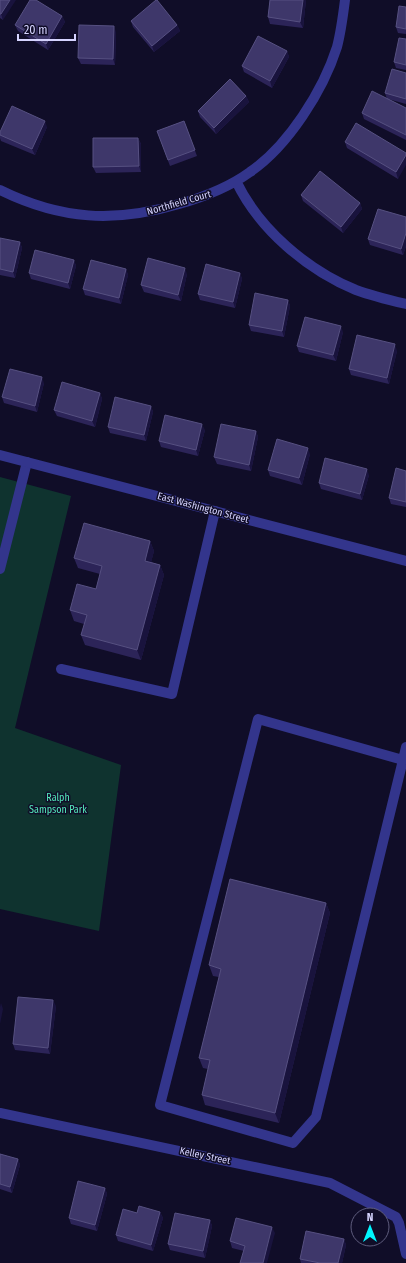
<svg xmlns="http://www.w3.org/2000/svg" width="406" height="1263" font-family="'Fira Sans Condensed',sans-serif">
  <rect width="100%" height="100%" fill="#100d28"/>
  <path fill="#0f332f" d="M0,477L71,496L15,728L121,765L99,931L0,909Z"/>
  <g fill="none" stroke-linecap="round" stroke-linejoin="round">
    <path stroke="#33358c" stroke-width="10" d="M0,569L27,462
      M61,669L172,694L215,511
      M403,760L258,719L160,1105L293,1143L316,1117L403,760L406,747"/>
    <path stroke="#33358c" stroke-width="10" d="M236,181C259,229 307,270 356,290C372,296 389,300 406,304
      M0,190C61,220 115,223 179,204C204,197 228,188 250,172C288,146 323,91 337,47C341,32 343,16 345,0
      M0,1113L330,1183L396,1217L399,1223L406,1254"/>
    <path stroke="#33358c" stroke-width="10" d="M0,455L406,561"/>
  </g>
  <path fill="#2c2458" d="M0,0L3,20L0,18Z
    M270,0H306L303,28L270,24L268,17Z
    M406,7V34L398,33L396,27Z
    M62,16L65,22L48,50L18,31L15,25Z
    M131,21L177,25L180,31L154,52L133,27Z
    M116,32L115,65L81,64L78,58Z
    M406,39V70L396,68L394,62Z
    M287,51L289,57L272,88L244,72L242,66Z
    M406,73V104L388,99L406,108V140L364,119L362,113L387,99L385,93Z
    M246,96L249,102L216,134L200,117L198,111Z
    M184,121L197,156L170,166L157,131Z
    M47,127L35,155L1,141L0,138V132Z
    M138,138L141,144V172L96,173L93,167Z
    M345,142L406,153L398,179L347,148Z
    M301,195L360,203L362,209L343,233L303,201Z
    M406,217V246L403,255L370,245L368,239Z
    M0,238L20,242L22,248L15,278L0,275Z
    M74,260L76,266L70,289L31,279L29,273Z
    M126,269L128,275L121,304L85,295L83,289Z
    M240,273L242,279L235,308L200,300L198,294Z
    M187,274L181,301L144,292L141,285Z
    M288,300L290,306L284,337L251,331L249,325Z
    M343,332L336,361L299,352L297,346Z
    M397,351L389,384L351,375L349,369Z
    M44,383L37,412L4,403L2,397Z
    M100,393L102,399L95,427L57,416L54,410Z
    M151,406L153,412L146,441L110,433L108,427Z
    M205,430L198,456L161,447L159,441Z
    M256,431L258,437L251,471L217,464L214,457Z
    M310,454L302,485L270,476L268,470Z
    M406,471V507L391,504L389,498Z
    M369,475L362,500L321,489L319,483Z
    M150,541L154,551L151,562L160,565L164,575L141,660L85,645L81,635L84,624L74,621L70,610L96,589L100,574L78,568L74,558Z
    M326,903L330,913L279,1123L205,1105L202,1095L208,1069L203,1068L199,1058L219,977L213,976L209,965Z
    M56,1006L50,1054L15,1050L13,1044Z
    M0,1154L18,1159L20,1165L12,1193L0,1189Z
    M105,1188L107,1194L97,1231L71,1224L69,1218Z
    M160,1212L163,1218L153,1251L118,1241L116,1235Z
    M210,1220L212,1226L205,1258L170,1250L168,1244Z
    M275,1233L244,1251L232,1248L230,1241Z
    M344,1239L346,1245L342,1263H301L300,1259Z"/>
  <path fill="#19133d" d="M10,0H16L3,20L1,14Z
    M303,0H306L303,28L300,22Z
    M62,16L65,22L48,50L46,44Z
    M177,25L180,31L154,52L152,46Z
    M114,26L116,32L115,65L113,59Z
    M287,51L289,57L272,88L270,81Z
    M246,96L249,102L216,134L214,128Z
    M45,121L47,127L35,155L32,149Z
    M138,138L141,144V172L139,166Z
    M406,155V165L398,179L396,172Z
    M360,203L362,209L343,233L341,227Z
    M406,233V246L403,255L401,249Z
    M20,242L22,248L15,278L13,272Z
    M74,260L76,266L70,289L68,283Z
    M185,268L187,274L181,301L178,295Z
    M126,269L128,275L121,304L119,298Z
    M240,273L242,279L235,308L233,302Z
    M288,300L290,306L284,337L282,331Z
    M341,326L343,332L336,361L333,355Z
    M395,344L397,351L389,384L387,378Z
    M42,377L44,383L37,412L35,406Z
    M100,393L102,399L95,427L92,421Z
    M151,406L153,412L146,441L144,435Z
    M202,424L205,430L198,456L196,450Z
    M256,431L258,437L251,471L249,465Z
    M308,448L310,454L302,485L299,478Z
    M367,469L369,475L362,500L360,494Z
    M150,541L154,551L149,571L145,561Z
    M160,565L164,575L141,660L137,650Z
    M326,903L330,913L279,1123L275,1113Z
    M53,1000L56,1006L50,1054L48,1048Z
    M1,1003L3,1009L0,1024V1007Z
    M18,1159L20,1165L12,1193L10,1187Z
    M105,1188L107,1194L97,1231L95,1225Z
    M160,1212L163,1218L153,1251L151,1245Z
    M210,1220L212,1226L205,1258L203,1251Z
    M272,1227L275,1233L267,1263H263Z
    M344,1239L346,1245L342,1263H338Z"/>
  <path fill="#3e376a" stroke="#565081" d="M0,0H10L1,14H0Z
    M30,0H36L62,16L46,44L15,25Z
    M156,0H157L177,25L152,46L131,21Z
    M270,0H303L300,22L268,17Z
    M399,6L406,7V29L396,27Z
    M79,25L114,26L113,59L78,58Z
    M258,36L287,51L270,81L242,66Z
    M399,38L406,39V65L394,62Z
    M392,69L406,73V99L385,93Z
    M230,79L246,96L214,128L198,111Z
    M372,91L406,108V135L362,113Z
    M12,106L45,121L32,149L0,135V132Z
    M184,121L195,150L168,160L157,131Z
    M356,123L406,153V155L396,172L345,142Z
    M93,138H138L139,166L93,167Z
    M320,171L360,203L341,227L301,195Z
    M378,209L406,217V233L401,249L368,239Z
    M0,238L20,242L13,272L0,269Z
    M35,250L74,260L68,283L29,273Z
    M148,258L185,268L178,295L141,285Z
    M91,260L126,269L119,298L83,289Z
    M206,264L240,273L233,302L198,294Z
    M255,293L288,300L282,331L249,325Z
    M305,317L341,326L333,355L297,346Z
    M357,335L395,344L387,378L349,369Z
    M10,369L42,377L35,406L2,397Z
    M62,382L100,393L92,421L54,410Z
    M115,397L151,406L144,435L108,427Z
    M165,415L202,424L196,450L159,441Z
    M221,424L256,431L249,465L214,457Z
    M277,439L308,448L299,478L268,470Z
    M325,458L367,469L360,494L319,483Z
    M396,468L406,471V502L389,498Z
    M84,523L150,541L145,561L160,565L137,650L81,635L87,615L70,610L77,584L96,589L102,566L74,558Z
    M230,879L326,903L275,1113L202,1095L210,1060L199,1058L221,969L209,965Z
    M18,997L53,1000L48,1048L13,1044Z
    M0,1154L18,1159L10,1187L0,1184Z
    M78,1181L105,1188L95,1225L69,1218Z
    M139,1206L160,1212L151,1245L116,1235L123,1209L137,1213Z
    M175,1213L210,1220L203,1251L168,1244Z
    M236,1218L272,1227L263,1263H240L245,1246L230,1241Z
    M306,1231L344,1239L338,1263H320L300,1259Z"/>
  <g text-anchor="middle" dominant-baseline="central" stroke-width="3" stroke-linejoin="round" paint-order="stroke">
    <g font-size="10" fill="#d6d4ff" stroke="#100d28">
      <text transform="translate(179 203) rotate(-16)">Northfield Court</text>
      <text transform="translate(203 508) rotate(15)">East Washington Street</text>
      <text transform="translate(205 1156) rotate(12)">Kelley Street</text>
    </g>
    <g font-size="10" fill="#54ebbc" stroke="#100d28">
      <text x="58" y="798">Ralph<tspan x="58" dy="12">Sampson Park</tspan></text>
    </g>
  </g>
  <g transform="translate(370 1227)"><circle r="19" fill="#100d28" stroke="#5f5d7e"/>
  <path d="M0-3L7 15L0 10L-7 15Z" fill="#00f5ff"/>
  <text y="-6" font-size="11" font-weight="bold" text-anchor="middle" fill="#d6d4ff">N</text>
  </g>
  <path d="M18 34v6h57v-6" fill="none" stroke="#d6d4ff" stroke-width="2"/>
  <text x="24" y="34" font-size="12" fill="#d6d4ff" stroke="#100d28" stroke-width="3" paint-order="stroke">20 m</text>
</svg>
